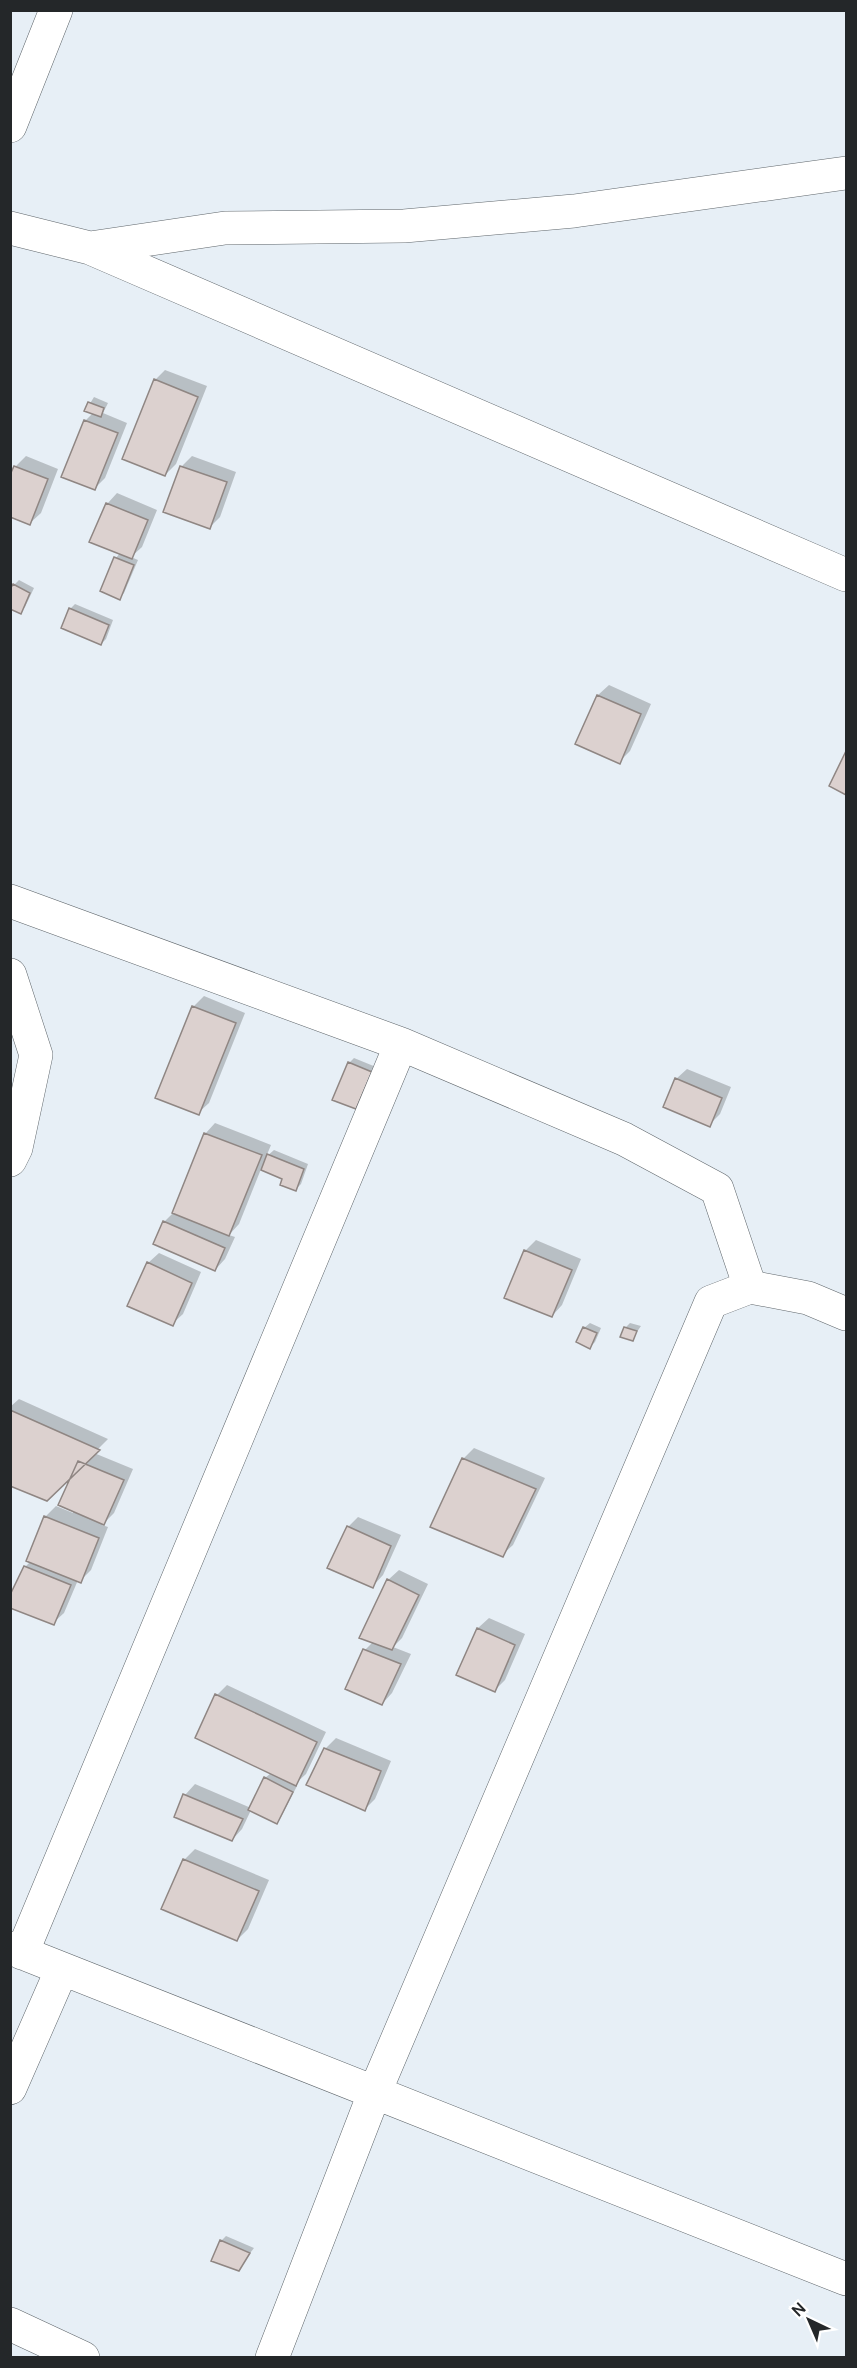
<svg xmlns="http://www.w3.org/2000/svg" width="857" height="2368" font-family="Manrope,sans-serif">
  <rect width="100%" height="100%" fill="#e7eff6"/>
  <path fill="#0003" d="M165,370L207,386L176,464L165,475L155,380Z
    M94,397L108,403L103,413L127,423L105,478L95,488L85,421L93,413L86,410Z
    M26,456L58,469L41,513L30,523L15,467Z
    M192,456L236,472L220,517L210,527L165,511L182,466Z
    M117,493L157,510L142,547L131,557L138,560L124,593L119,598L102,591L116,558L120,553L107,504Z
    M19,580L34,588L25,607L20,612L14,585Z
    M75,604L113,620L106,639L101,644L70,609Z
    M609,685L651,704L630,751L619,762L577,743L598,695Z
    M846,754V793L831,785Z
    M204,996L245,1013L209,1103L198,1113L193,1007Z
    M354,1058L376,1067L361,1103L349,1063Z
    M687,1069L731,1087L720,1114L709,1125L676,1079Z
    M215,1123L271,1145L266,1157L274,1150L308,1164L301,1184L296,1189L284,1178L261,1169L239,1224L229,1235L235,1237L225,1259L215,1270L164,1222L174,1212L205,1134Z
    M536,1240L581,1259L562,1305L552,1316L525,1251Z
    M159,1253L201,1272L183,1314L172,1324L148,1263Z
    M590,1323L601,1328L595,1342L590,1347L584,1328Z
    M630,1323L641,1326L632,1339L625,1328Z
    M19,1399L108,1439L94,1453L133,1469L114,1513L102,1525L108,1527L91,1570L80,1581L78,1580L64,1613L53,1623L25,1567L31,1561L45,1517L56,1506L73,1513L74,1472L10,1484V1407Z
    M474,1448L545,1478L513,1545L502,1555L432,1526L464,1458Z
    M358,1517L401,1535L383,1575L373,1586L348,1527Z
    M399,1570L428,1584L402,1638L393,1647L411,1654L392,1693L382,1704L365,1650L373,1642L388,1580Z
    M489,1618L525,1634L505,1680L495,1690L458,1674L478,1628Z
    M227,1685L326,1732L306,1774L294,1785L297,1786L281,1817L276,1822L251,1810L242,1829L232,1840L185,1795L195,1784L251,1808L265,1778L271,1773L217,1695Z
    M336,1738L391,1761L375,1799L365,1809L325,1749Z
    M195,1849L269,1880L248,1929L237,1940L163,1908L184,1860Z
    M226,2236L254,2248L238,2269L221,2241Z"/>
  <path fill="#dcd1cf" stroke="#8f8683" stroke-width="1.5" d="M154,379L198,397L165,476L122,459Z
    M88,402L104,408L101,417L84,411Z
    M84,420L118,433L95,490L61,477Z
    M14,466L48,479L30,525L10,517V475Z
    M180,466L227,482L210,529L163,512Z
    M106,503L148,520L132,559L89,542Z
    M114,557L134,565L120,600L100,591Z
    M13,584L30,593L21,614L10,609V589Z
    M69,608L109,625L101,645L61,628Z
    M597,695L641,714L620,764L575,744Z
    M846,751V795L829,786Z
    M192,1006L236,1023L199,1115L155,1098Z
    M348,1062L372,1072L356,1109L332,1100Z
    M675,1078L722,1098L710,1127L663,1107Z
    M204,1133L262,1155L229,1236L172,1213Z
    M267,1154L304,1169L296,1191L280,1185L282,1179L261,1170Z
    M163,1221L225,1248L215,1271L153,1244Z
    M524,1250L572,1270L552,1317L504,1298Z
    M147,1262L192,1283L173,1326L127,1306Z
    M583,1327L597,1333L590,1349L576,1342Z
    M624,1327L637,1331L633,1341L620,1337Z
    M10,1410L100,1450L47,1501L10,1486Z
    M462,1458L536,1489L503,1557L430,1527Z
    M78,1461L124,1480L104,1525L58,1505Z
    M44,1516L99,1538L81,1583L26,1561Z
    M347,1526L391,1546L373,1588L327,1568Z
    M24,1566L71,1585L54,1625L10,1608V1595Z
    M387,1579L419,1595L392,1650L359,1638Z
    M477,1628L515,1645L495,1692L456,1675Z
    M363,1649L401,1664L382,1705L345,1689Z
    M215,1694L317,1742L296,1786L195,1738Z
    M324,1748L381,1771L365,1811L306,1785Z
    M264,1777L293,1792L277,1824L248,1810Z
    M183,1794L243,1819L232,1841L174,1817Z
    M183,1859L259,1891L237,1941L161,1909Z
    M220,2240L250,2253L239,2271L211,2261Z"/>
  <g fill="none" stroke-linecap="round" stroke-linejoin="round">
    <defs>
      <path id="minor" d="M10,126L56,10
        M10,228L90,248L846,575
        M90,248L225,228L404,226L574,211L846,173
        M10,901L401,1044L624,1139L717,1189L750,1287
        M10,975L36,1055L16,1148L10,1160
        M10,1948L846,2279
        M22,1953L401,1044
        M10,2088L62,1969
        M10,2324L83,2358
        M272,2358L374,2094L711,1302L750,1287L808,1298L846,1314"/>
    </defs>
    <use href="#minor" stroke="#5f666b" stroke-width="34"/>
    <use href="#minor" stroke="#fff" stroke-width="33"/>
  </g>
  <rect width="857" height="2368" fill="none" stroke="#242729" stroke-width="24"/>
  <g transform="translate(809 2320) rotate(316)" stroke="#ffffff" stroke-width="4.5" paint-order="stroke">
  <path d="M0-4.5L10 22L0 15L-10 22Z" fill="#242729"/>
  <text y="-9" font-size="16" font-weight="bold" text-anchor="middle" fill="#242729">N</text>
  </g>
</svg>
